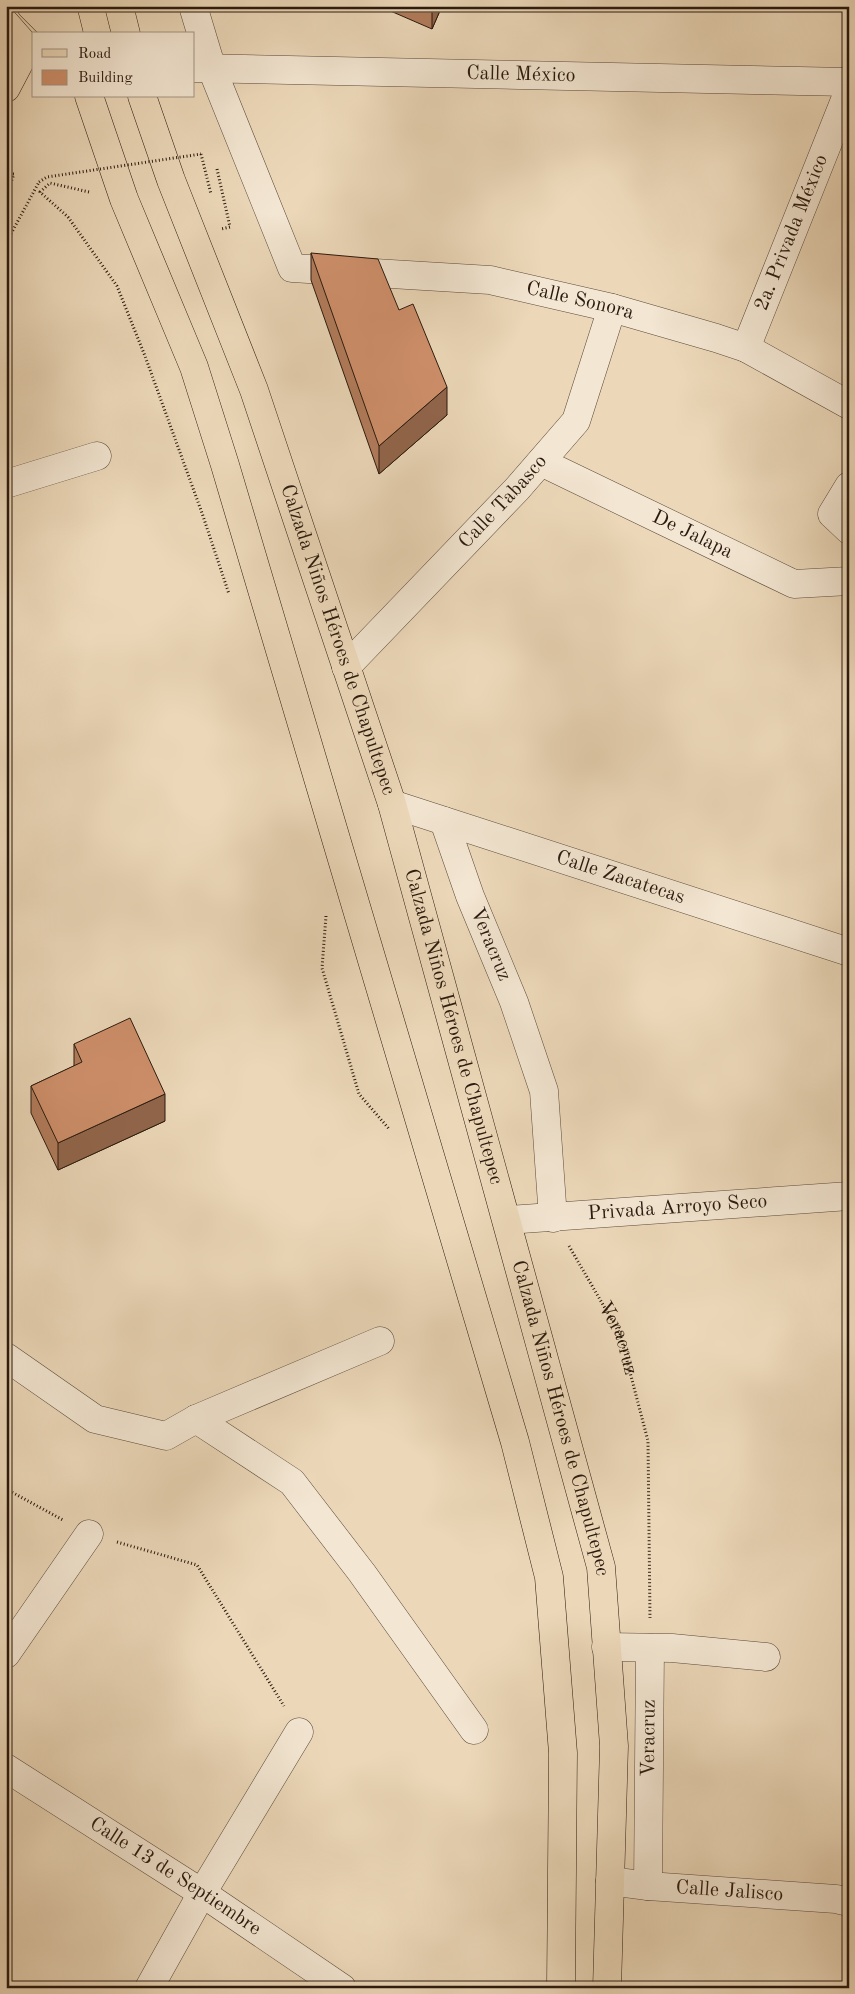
<svg xmlns="http://www.w3.org/2000/svg" width="855" height="1994" font-family="'Old Standard TT',serif">
  <rect width="100%" height="100%" fill="#ecd8b9"/>
  <filter id="stains"><feTurbulence type="fractalNoise" baseFrequency=".004" numOctaves="4"/><feColorMatrix values="0 0 0 0 .2 0 0 0 0 .09 0 0 0 0 .02 0 0 0 .5 -.17"/></filter>
  <radialGradient id="worn" r=".72"><stop offset=".6" stop-color="#630" stop-opacity="0"/><stop offset="1" stop-color="#630" stop-opacity=".3"/></radialGradient>
  <g fill="none" stroke-linecap="round" stroke-linejoin="round">
    <defs>
      <g id="minor">
        <path id="s2" d="M193,6L212,69L292,268L490,280L612,308L716,338L746,348L849,405"/>
        <path id="s3" d="M195,68L849,82"/>
        <path id="s4" d="M746,348L849,90"/>
        <path id="s5" d="M541,462L794,584L849,581"/>
        <path d="M6,484L97,456"/>
        <path d="M849,486L832,514L849,530"/>
        <path id="s6" d="M346,667L517,489L576,421L612,308"/>
        <path id="s7" d="M392,804L849,952"/>
        <path id="s8" d="M444,821L470,896L514,1002L544,1091L553,1218"/>
        <path id="s9" d="M507,1220L849,1196"/>
        <path d="M6,1357L95,1419L166,1436L196,1419L380,1341"/>
        <path d="M196,1419L292,1482L362,1573L474,1730"/>
        <path d="M606,1647L672,1648L766,1657"/>
        <path d="M6,1654L89,1534"/>
        <path id="s10" d="M6,1768L202,1893L342,1988"/>
        <path id="s11" d="M610,1881L648,1886L836,1899L849,1902"/>
        <path id="s12" d="M648,1886L650,1648"/>
        <path d="M149,1988L202,1893L299,1732"/>
      </g>
      <g id="major">
        <path d="M31,6L55,30L65,34"/>
        <path d="M6,24L27,48L34,53"/>
        <path d="M6,88L27,48"/>
        <path d="M89,96L124,199L194,367L225,465L515,1442L549,1577L563,1753L561,1988"/>
        <path id="s13" d="M142,96L171,180L254,390L392,804L601,1567L614,1746L607,1988"/>
      </g>
      <path id="highway" d="M62,6L69,34
        M119,6L126,34"/>
    </defs>
    <use href="#minor" stroke="#5a4939" stroke-width="29"/>
    <use href="#major" stroke="#29190e" stroke-width="29"/>
    <use href="#highway" stroke="#29190e" stroke-width="29"/>
    <g stroke="#29190e" stroke-width="3" stroke-dasharray="1 2.5" stroke-linecap="butt">
      <path d="M201,154L211,194"/>
      <path d="M217,169L230,227L221,229"/>
      <path d="M6,173L14,174L6,196"/>
      <path d="M89,192L50,183L40,192L68,217L117,286L145,356L202,513L229,594"/>
      <path d="M6,243L39,182"/>
      <path d="M326,916L322,968L359,1094L390,1130"/>
      <path id="s1" d="M569,1246L620,1334L648,1441L650,1618"/>
      <path d="M6,1489L63,1520"/>
      <path d="M117,1542L197,1565L284,1706"/>
    </g>
    <use href="#minor" stroke="#f3e6d2" stroke-width="28"/>
    <use href="#major" stroke="#ecd8b9" stroke-width="28"/>
    <use href="#highway" stroke="#ecd8b9" stroke-width="28"/>
    <path stroke="#29190e" stroke-width="3" stroke-dasharray="1 2.5" stroke-linecap="butt" d="M39,182L47,177L201,154"/>
  </g>
  <path fill="#b27c5c" stroke="#29190e" d="M379,6H442L432,29Z
    M311,253L399,310L447,415L379,474L311,280Z
    M74,1044L165,1121L58,1170L31,1113V1086L74,1066Z"/>
  <path fill="#91654b" stroke="#29190e" d="M434,6H442L432,29V12Z
    M447,387V415L379,474V446Z
    M165,1094V1121L58,1170V1143Z"/>
  <path fill="#cf906b" stroke="#29190e" d="M419,6H434L432,12Z
    M311,253L378,259L399,310L413,304L447,387L379,446Z
    M130,1018L165,1094L58,1143L31,1086L82,1062L74,1044Z"/>
  <g text-anchor="middle" dominant-baseline="central" stroke-width="4" stroke-linejoin="round" paint-order="stroke">
    <g font-size="20" fill="#29190e" stroke="#f3e6d2">
      <text stroke="none"><textPath href="#s3" startOffset="326">Calle México</textPath></text>
      <text stroke="none"><textPath href="#s4" startOffset="124">2a. Privada México</textPath></text>
      <text stroke="none"><textPath href="#s2" startOffset="571">Calle Sonora</textPath></text>
      <text stroke="none"><textPath href="#s6" startOffset="228">Calle Tabasco</textPath></text>
      <text stroke="none"><textPath href="#s5" startOffset="168">De Jalapa</textPath></text>
      <text stroke="none"><textPath href="#s13" startOffset="578">Calzada Niños Héroes de Chapultepec</textPath></text>
      <text stroke="none"><textPath href="#s7" startOffset="240">Calle Zacatecas</textPath></text>
      <text stroke="none"><textPath href="#s8" startOffset="132">Veracruz</textPath></text>
      <text stroke="none"><textPath href="#s13" startOffset="982">Calzada Niños Héroes de Chapultepec</textPath></text>
      <text stroke="none"><textPath href="#s9" startOffset="171">Privada Arroyo Seco</textPath></text>
      <text stroke="none"><textPath href="#s1" startOffset="105">Veracruz</textPath></text>
      <text stroke="none"><textPath href="#s13" startOffset="1388">Calzada Niños Héroes de Chapultepec</textPath></text>
      <text stroke="none"><textPath href="#s12" startOffset="148">Veracruz</textPath></text>
      <text stroke="none"><textPath href="#s10" startOffset="201">Calle 13 de Septiembre</textPath></text>
      <text stroke="none"><textPath href="#s11" startOffset="120">Calle Jalisco</textPath></text>
    </g>
  </g>
  <rect width="855" height="1994" fill="none" stroke="#ecd8b9" stroke-width="25"/>
  <rect x="8" y="8" width="840" height="1979" fill="none" stroke="#29190e" stroke-width="2.5"/>
  <rect x="12" y="12" width="830" height="1969" fill="none" stroke="#29190e"/>
  <rect x="32" y="32" width="162" height="65" fill="#f3e6d2" stroke="#a29484"/>
  <rect x="42" y="49" width="25" height="8" fill="#ecd8b9" stroke="#a29484"/>
  <text x="78" y="58" font-size="15" fill="#29190e">Road</text>
  <rect x="42" y="70" width="25" height="15" fill="#cf906b" stroke="#a29484"/>
  <text x="78" y="82" font-size="15" fill="#29190e">Building</text>
  <rect width="100%" height="100%" filter="url(#stains)"/>
  <rect width="100%" height="100%" fill="url(#worn)"/>
</svg>
